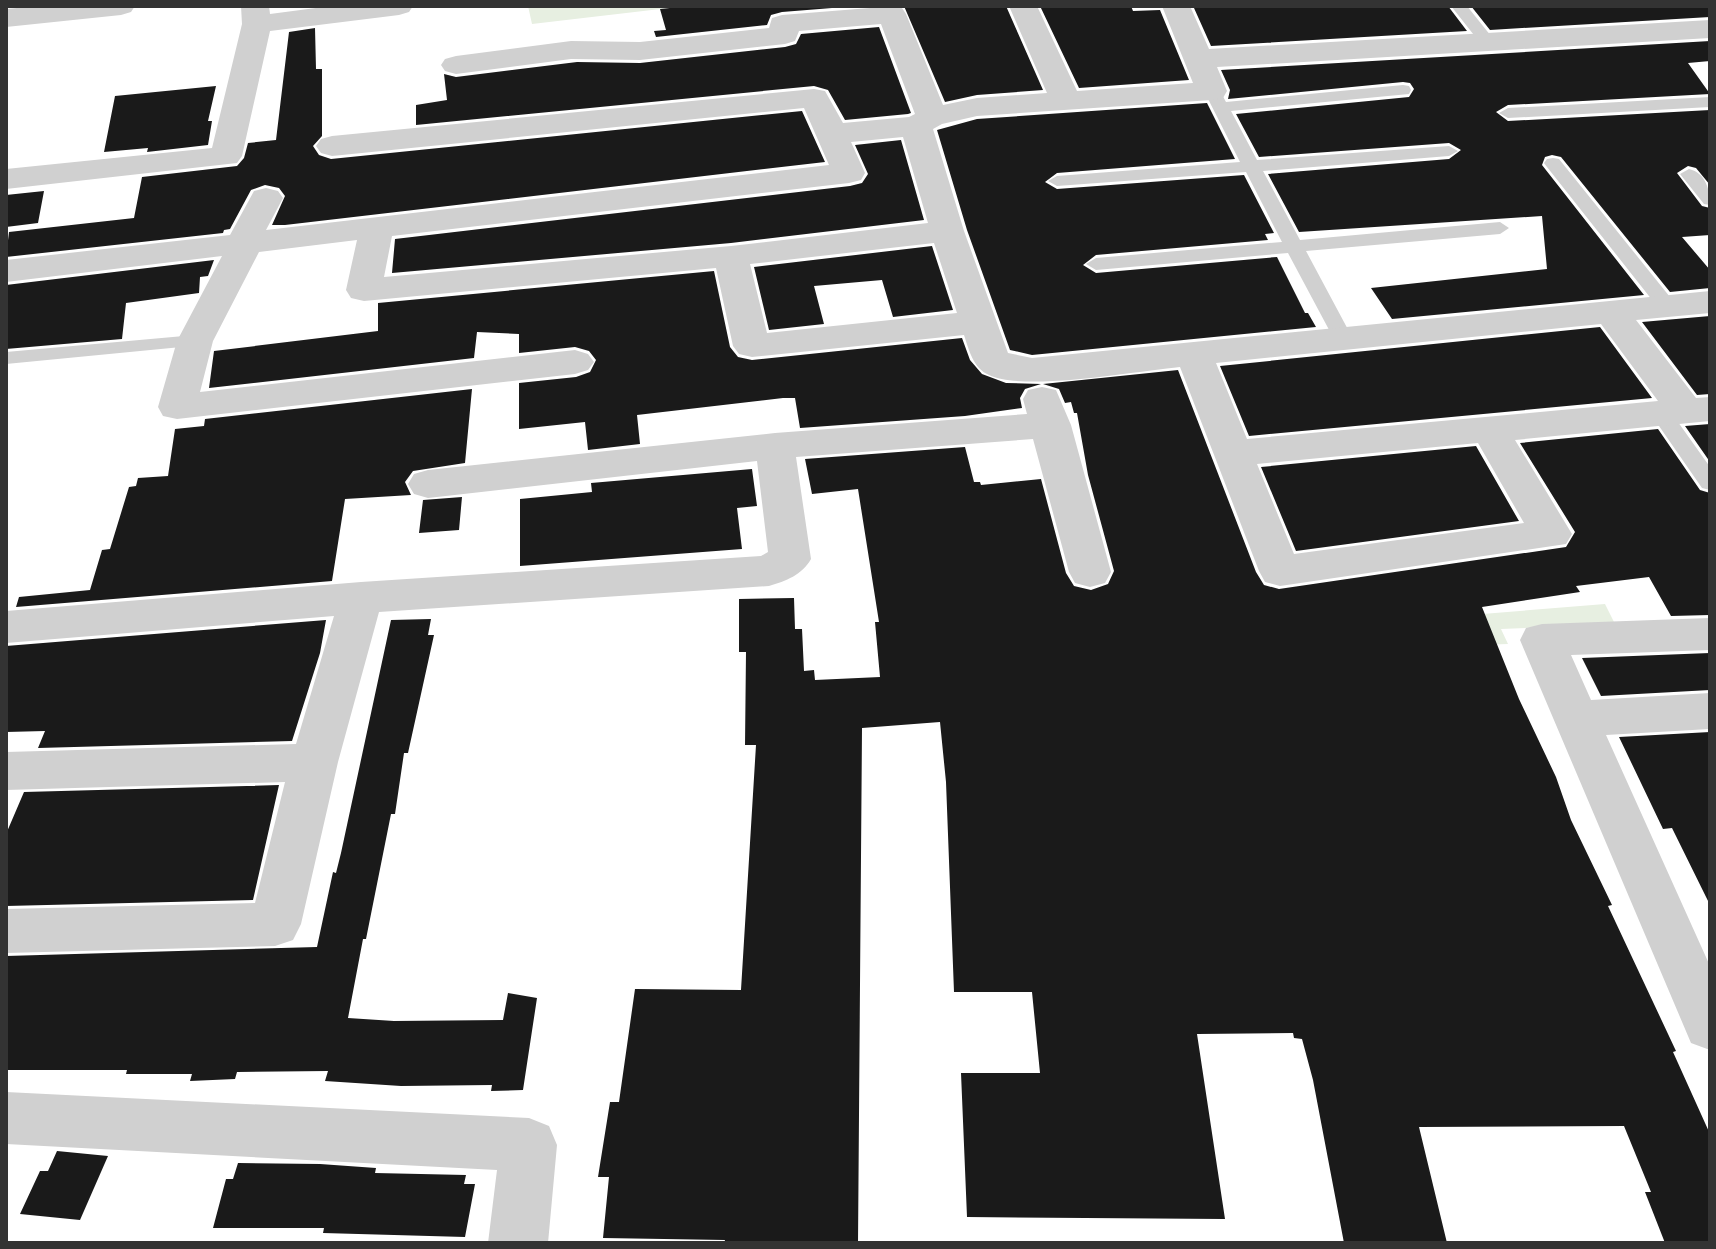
<svg xmlns="http://www.w3.org/2000/svg" width="1716" height="1249" font-family="'PT Sans Narrow',sans-serif">
  <rect width="100%" height="100%" fill="#fff"/>
  <path fill="#e7efe1" d="M528,6H686L532,24Z
    M1605,604L1615,624L1501,629L1508,644L1421,647L1408,620Z"/>
  <path fill="#1a1a1a" d="M689,6H857L782,12L771,15L767,25L656,37L654,31L666,30L660,9Z
    M904,6H1006L1043,90L977,95L945,102Z
    M1040,6H1131L1133,11L1160,10L1189,80L1079,88Z
    M1249,6H1448L1467,31L1211,46L1194,8Z
    M1471,6H1710V17L1490,30Z
    M879,27L911,113L908,114L845,120L828,90L814,86L416,125V105L447,100L444,74L456,77L577,62L640,63L785,47L796,44L801,34Z
    M315,28L316,69H322V136L313,146L319,155L331,159L802,111L825,162L285,225H272L285,196L279,188L265,185L251,190L230,229L224,230L223,233L6,257L9,232L134,218L142,177L237,166L244,158L248,143L276,140L289,32Z
    M1710,41V61L1688,63L1710,94L1508,105L1496,112L1508,121L1710,110V185L1696,168L1688,166L1677,173L1702,206L1710,208V235L1682,237L1710,270V288L1670,292L1561,157L1552,155L1545,157L1542,165L1644,295L1392,319L1371,288L1547,269L1542,216L1299,232L1268,174L1449,159L1461,150L1449,143L1259,157L1236,114L1409,97L1414,89L1410,83L1403,82L1228,99L1230,90L1221,70Z
    M216,86L208,121H212L208,145L147,152L148,148L104,152L115,96Z
    M1207,103L1235,159L1057,173L1045,182L1057,189L1244,175L1274,233L1265,234L1268,240L1096,255L1083,265L1096,273L1277,257L1305,313H1308L1316,327L1032,355L1010,350L967,230L937,130L977,119Z
    M901,140L924,220L731,243L392,273L395,239L850,186L862,183L868,174L855,145Z
    M44,191L38,223L6,227V195Z
    M932,246L953,310L893,317L882,280L814,286L824,324L769,330L754,267Z
    M214,260L208,276L200,277L199,293L126,303L122,339L6,349V285Z
    M714,271L730,347L738,357L752,360L962,338L970,360L982,374L1006,383L1041,384L1025,389L1020,398L1022,408L965,416L800,428L795,398H783L637,415L640,444L588,450L585,422L519,429V383L576,377L590,372L596,360L589,351L575,347L519,353V334L477,332L474,358L209,388L214,351L378,331V303Z
    M1710,316V394L1697,395L1642,322Z
    M1600,327L1652,398L1249,436L1220,366Z
    M1178,370L1256,572L1264,585L1279,589L1566,547L1575,532L1520,443L1658,429L1700,490L1710,493V615L1671,616L1649,577L1576,586L1580,592L1482,607L1519,699L1556,777L1571,820L1612,905L1608,906L1676,1051L1673,1052L1710,1134V1243H1665L1645,1192H1651L1624,1126L1419,1127L1447,1243H1344L1313,1080L1302,1039L1294,1038L1293,1033L1197,1034L1225,1219L967,1217L961,1073H1040L1032,992H954L946,782L940,722L862,728L858,1243H724L725,1240L603,1238L609,1177H598L610,1102H619L635,989L741,990L756,745H745L746,652H739V599L794,598L795,629H802L804,671L814,670L815,680L880,677L875,622H879L858,489L812,494L805,459L965,447L974,482H980L981,485L1041,479L1066,573L1074,586L1091,590L1108,584L1114,571L1088,475L1077,413H1074L1071,402L1065,403L1059,389L1043,384Z
    M472,389L465,463L413,471L405,482L411,495L345,499L332,581L16,607L19,597L90,590L102,550L110,549L129,487L136,486L138,478L168,476L175,429L204,426L205,419Z
    M1710,424V462L1685,426Z
    M1476,446L1519,521L1296,551L1261,467Z
    M752,469L757,506L737,508L742,549L520,566V499L592,492L591,483Z
    M462,497L459,530L419,533L423,500Z
    M431,619L428,635H434L408,753H404L395,814H391L366,939H363L348,1018L394,1021L503,1020L508,993L537,998L523,1090L491,1091L492,1085L401,1086L325,1081L328,1071L237,1072L235,1079L190,1081L192,1074H126L127,1070H6V956L317,947L333,872L336,873L341,853L391,620Z
    M326,620L320,653L292,741L38,748L45,731L6,732V646Z
    M1710,653V690L1601,696L1582,658Z
    M1710,732V905L1672,828L1663,829L1619,737Z
    M279,785L253,900L6,906V834L24,792Z
    M57,1151L108,1156L80,1220L20,1214L40,1171H48Z
    M238,1163L320,1164L376,1168L375,1173L466,1175L464,1184H475L465,1237L323,1233L324,1228H213L226,1179H233Z"/>
  <g fill="none" stroke-linecap="round" stroke-linejoin="round">
    <path fill="#d0d0d0" fill-rule="evenodd" d="M1451,6H1467L1495,41L1493,44H1481Z
      M1403,85L1409,86L1411,90L1409,94L1231,111L1257,160L1449,146L1458,151L1449,156L1263,171L1300,240L1500,222L1509,228L1500,234L1306,251L1352,337L1349,341H1335L1288,253L1096,270L1086,264L1096,258L1282,242L1246,172L1057,186L1048,181L1057,176L1240,162L1204,91L1206,87H1218L1226,102Z
      M1710,97V107L1508,118L1499,113L1508,108Z
      M1553,158L1559,159L1674,302L1677,306L1674,310H1660L1547,167L1544,163L1547,159Z
      M1689,169C1706,173 1710,190 1710,205L1704,204L1680,174Z
      M195,335L202,337L205,341L202,345L6,364V352Z
      M1661,406L1668,408L1710,467V490L1702,488L1650,413Z"/>
    <path fill="#d0d0d0" fill-rule="evenodd" d="M38,6H135L131,12L121,15L6,27V9Z
      M241,6H269L270,14L331,6H413L409,12L399,15L270,31L242,156L237,163L6,189V169L212,148L242,24Z
      M895,6L902,8L906,14L943,105L977,98L1047,93L1009,6H1037L1077,91L1193,83L1162,6H1190L1209,49L1710,20V38L1217,67L1227,91L1223,98L1212,100L977,116L942,124L933,129L964,231L1008,353L1032,358L1710,291V313L1636,320L1696,398L1710,397V421L1515,440L1572,534L1566,544L1280,586L1265,582L1259,571L1180,367C1137,371 1025,392 989,375C973,368 969,350 964,335L752,357L739,354L733,346L716,268L364,301L351,298L346,290L357,240L259,252L213,341L200,392L575,350L588,354L594,362L588,370L575,374L177,419L163,416L158,407L177,341L222,256L6,282V260L230,235L254,191L266,188L278,191L283,198L266,230L829,165L804,108L332,156L321,153L316,146L321,139L332,136L814,89L825,91L843,123L909,117L915,114L881,24L799,31L795,41L785,44L640,60L571,59L456,74L445,71L441,65L445,59L456,56L571,41L640,42L769,28L772,18L782,15ZM903,137L928,223L731,246L384,277L392,236L849,183L861,180L865,173L851,142ZM934,243L957,313L767,333L750,264ZM1601,324L1658,401L1247,439L1216,363ZM1478,443L1524,523L1294,554L1257,464Z
      M1042,387L1056,390L1071,425L1111,572L1105,583L1090,587L1075,583L1069,572L1033,439L796,457L811,559C802,575 786,581 769,586L379,612L338,762L301,924L293,940L275,946L6,953V909L255,903L285,782L6,790V752L296,744L334,616L6,643V611L361,582L761,556L768,552L757,461L428,498L414,494L408,484L414,474L428,470L775,433L1027,414L1023,399L1028,390Z
      M1710,618V650L1571,655L1591,700L1710,693V729L1606,735L1710,966V1050L1691,1043L1520,640L1526,628L1542,624Z
      M6,1092L529,1118L549,1126L557,1145L548,1243H488L497,1170L6,1144Z"/>
  </g>
  <rect width="1716" height="1249" fill="none" stroke="#333333" stroke-width="16"/>
</svg>
